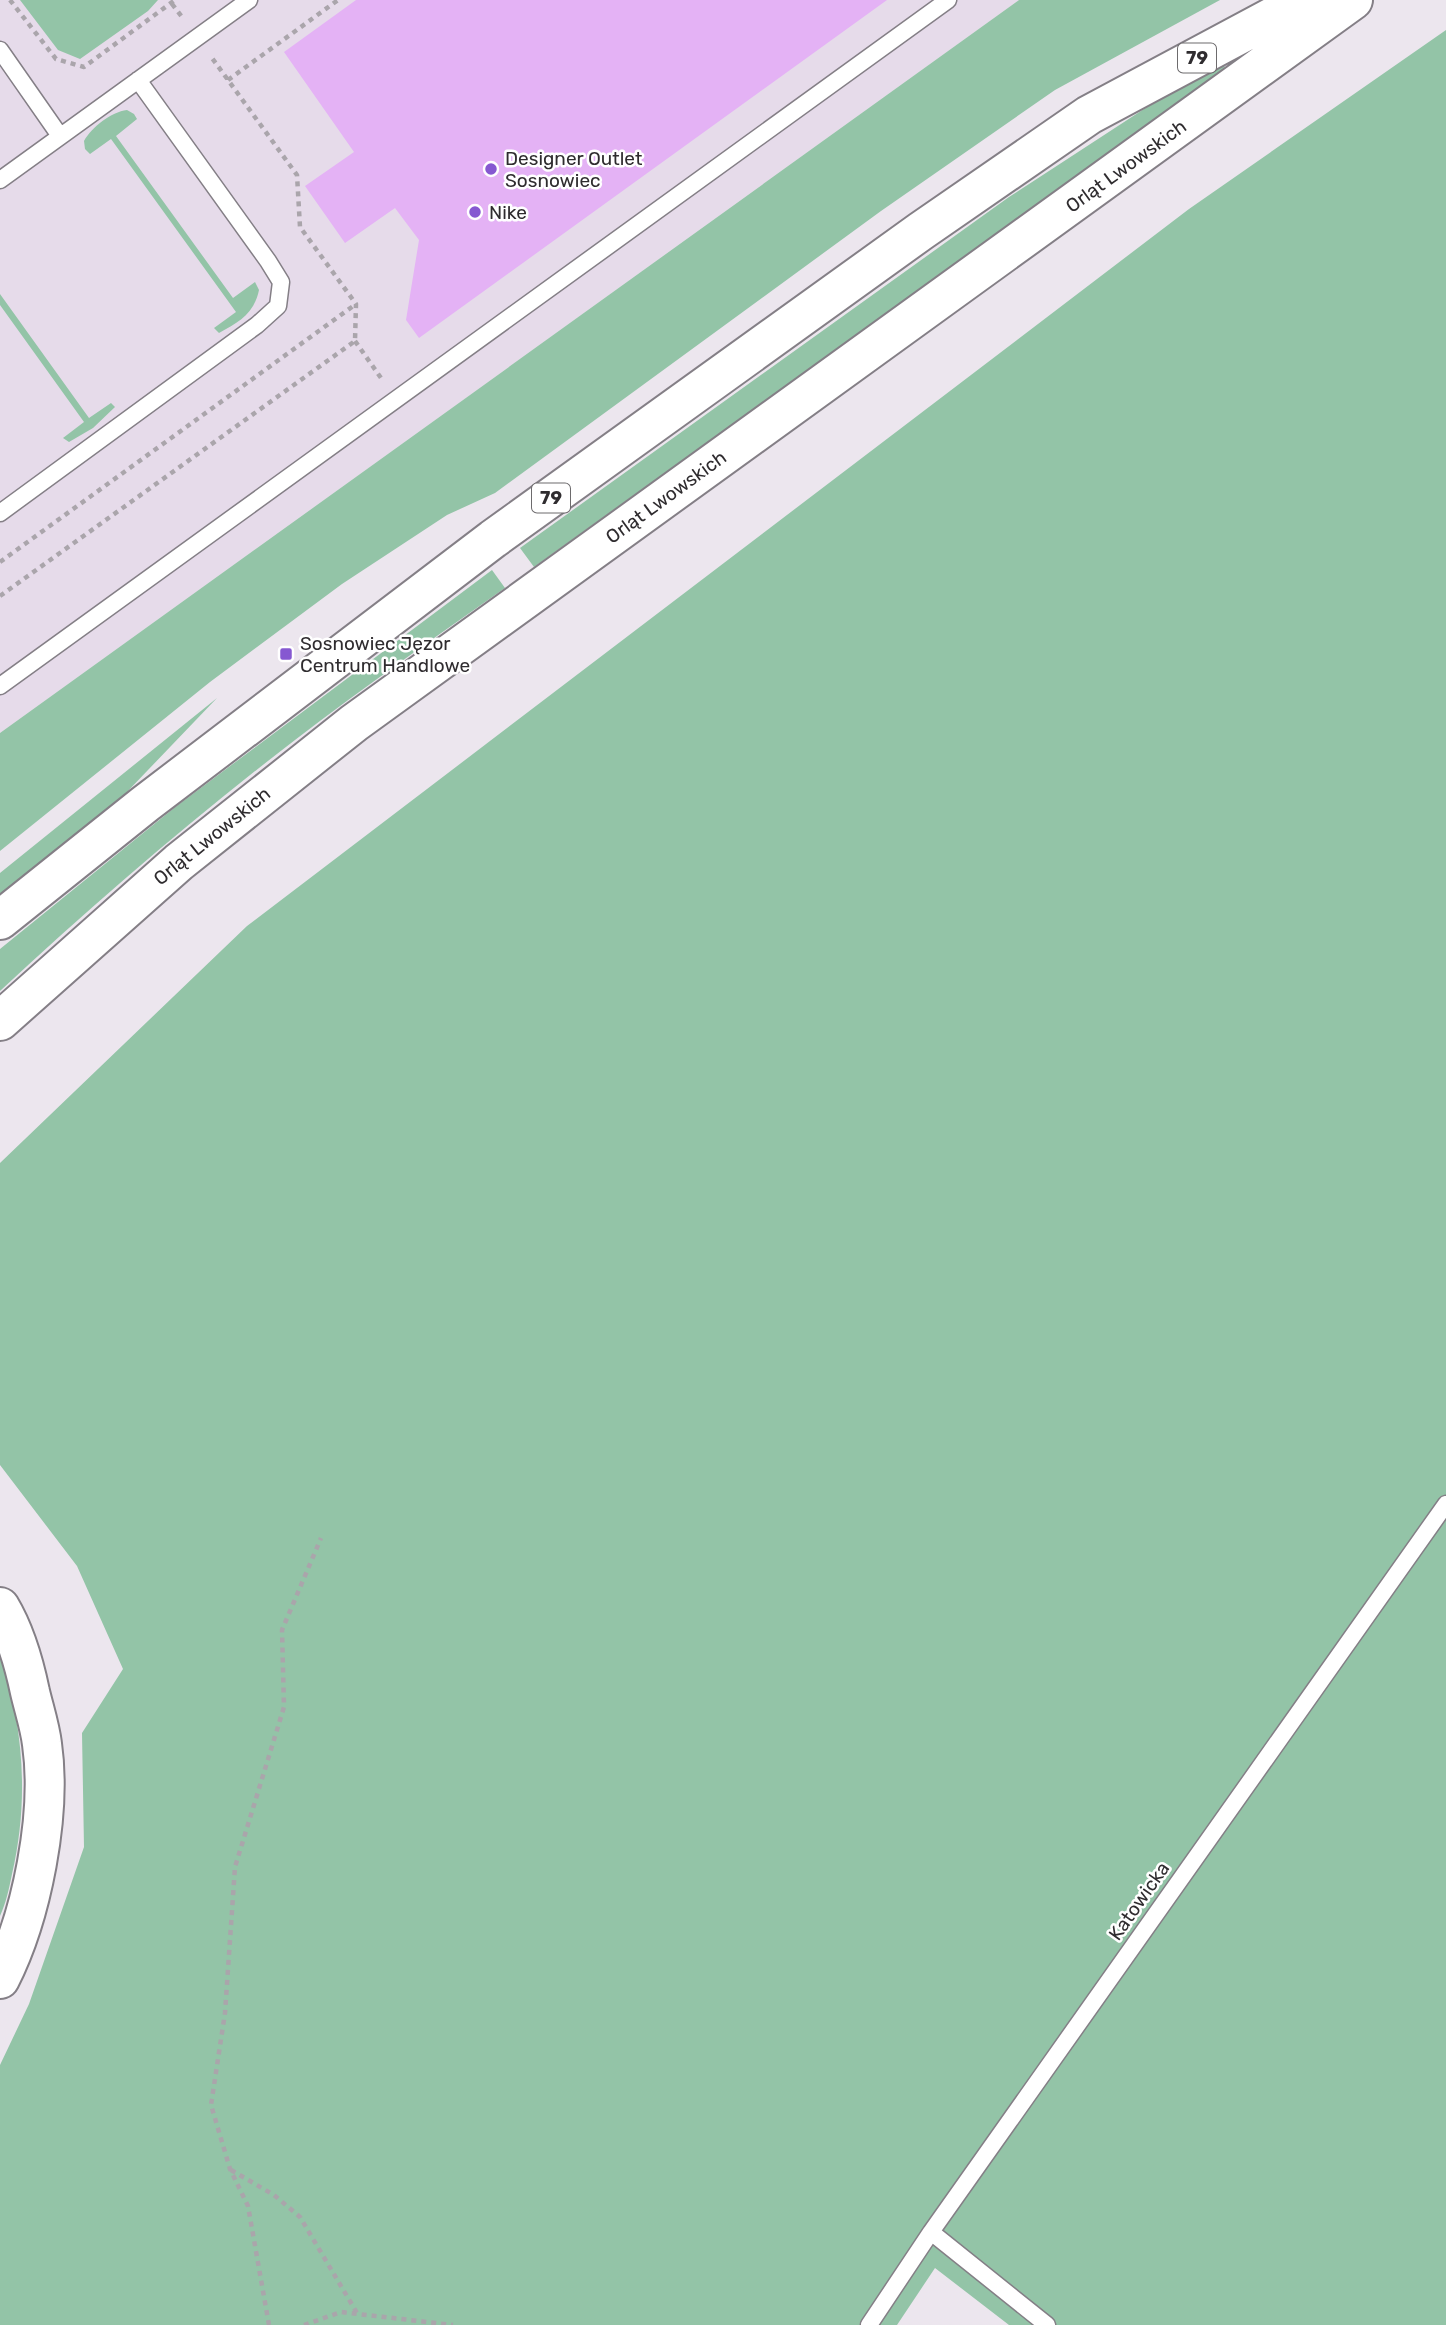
<svg xmlns="http://www.w3.org/2000/svg" width="1446" height="2325" font-family="Rubik,sans-serif">
  <rect width="100%" height="100%" fill="#ece6ee"/>
  <path fill="#e6dbea" d="M0,0H1019L0,733Z"/>
  <path fill="#93c4a7" d="M20,0H158L148,11L80,59L58,50Z
    M1019,0H1220L1055,90L881,211L495,493L447,515L342,584L210,682L0,851V733Z
    M1446,30V2325H1009L935,2268L897,2325H0V2065L29,2004L84,1847L82,1733L123,1669L77,1566L0,1465V1163L247,926L1189,209Z
    M1225,65L1223,72L534,567L520,548L1009,197L1144,109L1218,67Z
    M127,110L134,114L137,119L116,136L233,298L255,282L259,290C254,314 239,322 219,333L214,328L236,312L111,139L90,154L85,149L84,141C92,127 111,112 127,110Z
    M0,294L89,418L111,403L115,407L93,428L69,442L63,438L84,422L0,305Z
    M492,570L505,588C434,638 363,688 295,740C192,819 95,903 0,991V949L174,808Z
    M217,698L125,794L0,896V873Z
    M0,1655C24,1726 29,1801 12,1874C9,1889 6,1903 0,1916Z"/>
  <path fill="#e4b2f5" d="M356,0H887L419,338L406,320L419,240L395,208L345,243L305,186L354,152L284,52Z"/>
  <g fill="none" stroke-linecap="round" stroke-linejoin="round">
    <defs>
      <path id="lane" d="M0,50L60,136
        M0,180L249,0
        M0,513L257,325L278,306L281,282L268,261L138,80
        M0,686L948,0
        M931,2232L1047,2325
        M869,2325L931,2232L1446,1504"/>
      <path id="primary" d="M0,920L145,804L493,539L921,231L1089,115L1304,0
        M0,1021L179,862L354,723L1353,0"/>
      <path id="highway" d="M0,1607C15,1632 24,1663 30,1692C34,1709 40,1727 42,1744C52,1814 32,1916 0,1979"/>
    </defs>
    <use href="#lane" stroke="#847f86" stroke-width="19"/>
    <use href="#primary" stroke="#847f86" stroke-width="42"/>
    <use href="#highway" stroke="#847f86" stroke-width="42"/>
    <path stroke="#aaa5ab" stroke-width="4.5" stroke-dasharray="5 5" stroke-linecap="butt" d="M10,0L56,59L84,67L175,0
      M172,4L182,17
      M228,80L338,0
      M355,341L381,378
      M0,562L356,304
      M0,596L355,341L356,304L300,227L297,175L212,58
      M231,2170L274,2195L300,2217L357,2313
      M269,2325L248,2206L230,2169L211,2105L225,2013L235,1867L284,1707L282,1630L321,1538
      M304,2325L341,2312L453,2325"/>
    <use href="#lane" stroke="#fff" stroke-width="16"/>
    <use href="#primary" stroke="#fff" stroke-width="38"/>
    <use href="#highway" stroke="#fff" stroke-width="38"/>
  </g>
  <g fill="#8658d1" stroke="#fff" stroke-width="2.5">
    <circle cx="491" cy="169" r="7"/>
    <circle cx="475" cy="212" r="7"/>
    <rect x="279" y="647" width="14" height="14" rx="3.5"/>
  </g>
  <g text-anchor="middle" dominant-baseline="central" stroke-width="5" stroke-linejoin="round" paint-order="stroke">
    <g fill="#fff" stroke="#6d6b6d" stroke-width="2">
      <rect x="1178" y="43.5" width="38" height="29" rx="5"/>
      <rect x="532" y="483.5" width="38" height="29" rx="5"/>
    </g>
    <g font-size="18" font-weight="bold" fill="#2f2c2f">
      <text x="1197" y="58">79</text>
      <text x="551" y="498">79</text>
    </g>
    <g font-size="19" fill="#2f2c2f" stroke="#fff" text-anchor="start">
      <text x="505" y="158">Designer Outlet<tspan x="505" dy="22">Sosnowiec</tspan></text>
      <text x="489" y="212">Nike</text>
      <text x="300" y="643">Sosnowiec Jęzor<tspan x="300" dy="22">Centrum Handlowe</tspan></text>
    </g>
    <g font-size="19" fill="#2f2c2f" stroke="#fff">
      <text transform="translate(1126 166) rotate(-36)">Orląt Lwowskich</text>
      <text transform="translate(666 497) rotate(-36)">Orląt Lwowskich</text>
      <text transform="translate(212 836) rotate(-39)">Orląt Lwowskich</text>
      <text transform="translate(1139 1901) rotate(-55)">Katowicka</text>
    </g>
  </g>
</svg>
